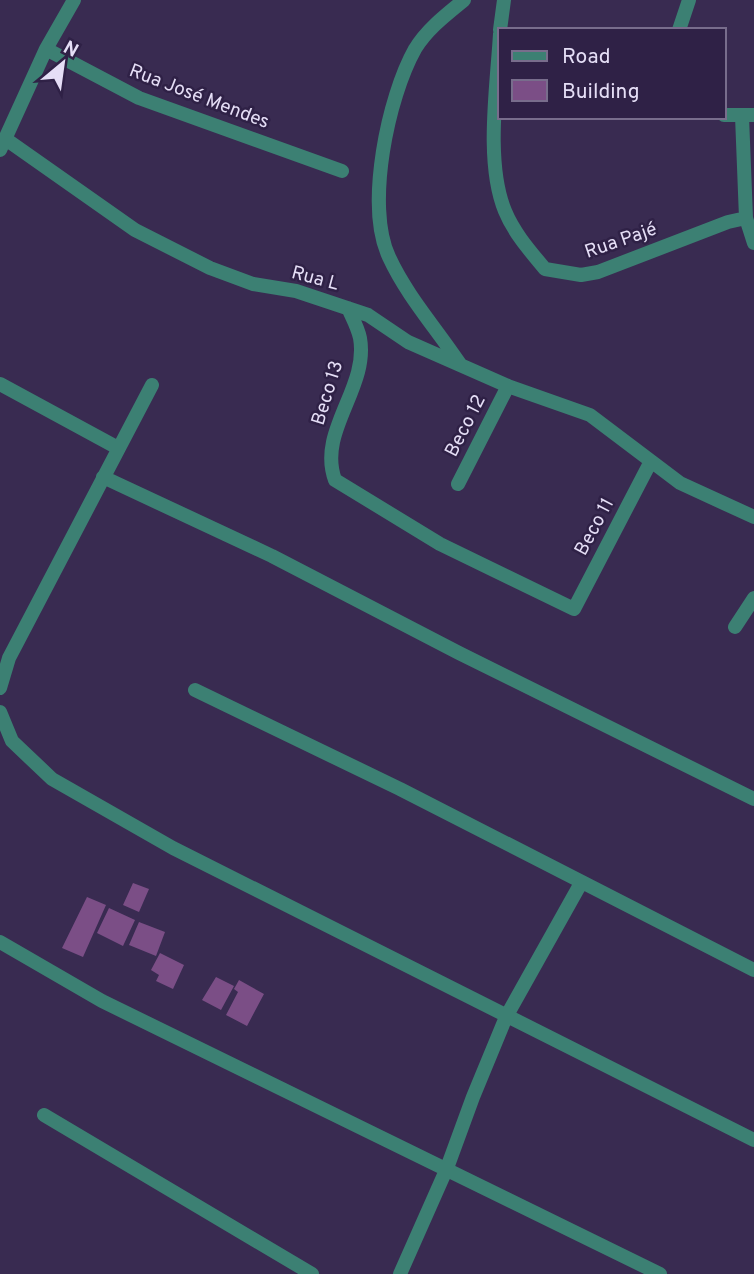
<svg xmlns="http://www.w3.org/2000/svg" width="754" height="1274" font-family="Overpass,sans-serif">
  <rect width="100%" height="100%" fill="#392b51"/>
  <path fill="#7b4e86" d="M133,883L149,889L139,912L123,905Z
    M87,897L106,905L83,957L62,948Z
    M109,908L135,920L123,946L97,933Z
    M139,922L165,932L156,956L129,945Z
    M160,953L184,965L173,989L156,981L159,975L151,970Z
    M216,977L234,986L221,1010L202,1000Z
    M239,980L264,994L247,1026L226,1015L238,992L234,989Z"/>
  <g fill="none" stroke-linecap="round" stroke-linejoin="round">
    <path stroke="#3c8073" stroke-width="14" d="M500,30L504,0
      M679,30L689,0
      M500,34C497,86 485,163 505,211C514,233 530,251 545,269L581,275L598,272L728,222L746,218
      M46,49L139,98L342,171
      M724,115H754
      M742,116L746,218L754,243
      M7,140L135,230L210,268L253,284L296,291L368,315L408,342L508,386L590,415L680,483L754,517
      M0,150L46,49L74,0
      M348,308C352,317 358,328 360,338C369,388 317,431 335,480L440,544L574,609L650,463
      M460,364C436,328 407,296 389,257C365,206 388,97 415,49C427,29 447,14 464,0
      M0,384L118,448
      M103,477L272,556L459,653L754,799
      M458,484L508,386
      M735,627L754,598
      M0,688L9,658L152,385
      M195,690L400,789L754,970
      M0,712L12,741L52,779L173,848L754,1140
      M0,942L102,1001L660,1274
      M44,1115L312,1274
      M400,1274L447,1168L473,1097L506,1017L581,883"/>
  </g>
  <g text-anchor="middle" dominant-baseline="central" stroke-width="5" stroke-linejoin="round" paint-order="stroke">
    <g font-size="19" fill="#e5def6" stroke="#2f2146">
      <text transform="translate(199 97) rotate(21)">Rua José Mendes</text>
      <text transform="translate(621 241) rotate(-19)">Rua Pajé</text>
      <text transform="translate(315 279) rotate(15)">Rua L</text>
      <text transform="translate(328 393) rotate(-73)">Beco 13</text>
      <text transform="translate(466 426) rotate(-63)">Beco 12</text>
      <text transform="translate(595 527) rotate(-62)">Beco 11</text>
    </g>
  </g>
  <rect x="498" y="28" width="228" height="91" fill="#2f2146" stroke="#786d8c" stroke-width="2"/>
  <rect x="512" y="51" width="35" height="10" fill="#3c8073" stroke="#786d8c" stroke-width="2"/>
  <text x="562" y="63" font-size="21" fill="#e5def6">Road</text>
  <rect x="512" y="80" width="35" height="21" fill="#7b4e86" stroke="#786d8c" stroke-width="2"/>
  <text x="562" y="98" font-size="21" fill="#e5def6">Building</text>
  <g transform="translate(63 63) rotate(29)" stroke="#2f2146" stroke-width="5" paint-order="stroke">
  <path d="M0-5L12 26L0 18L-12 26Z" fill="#e5def6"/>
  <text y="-10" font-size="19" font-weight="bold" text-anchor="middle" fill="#e5def6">N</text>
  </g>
</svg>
